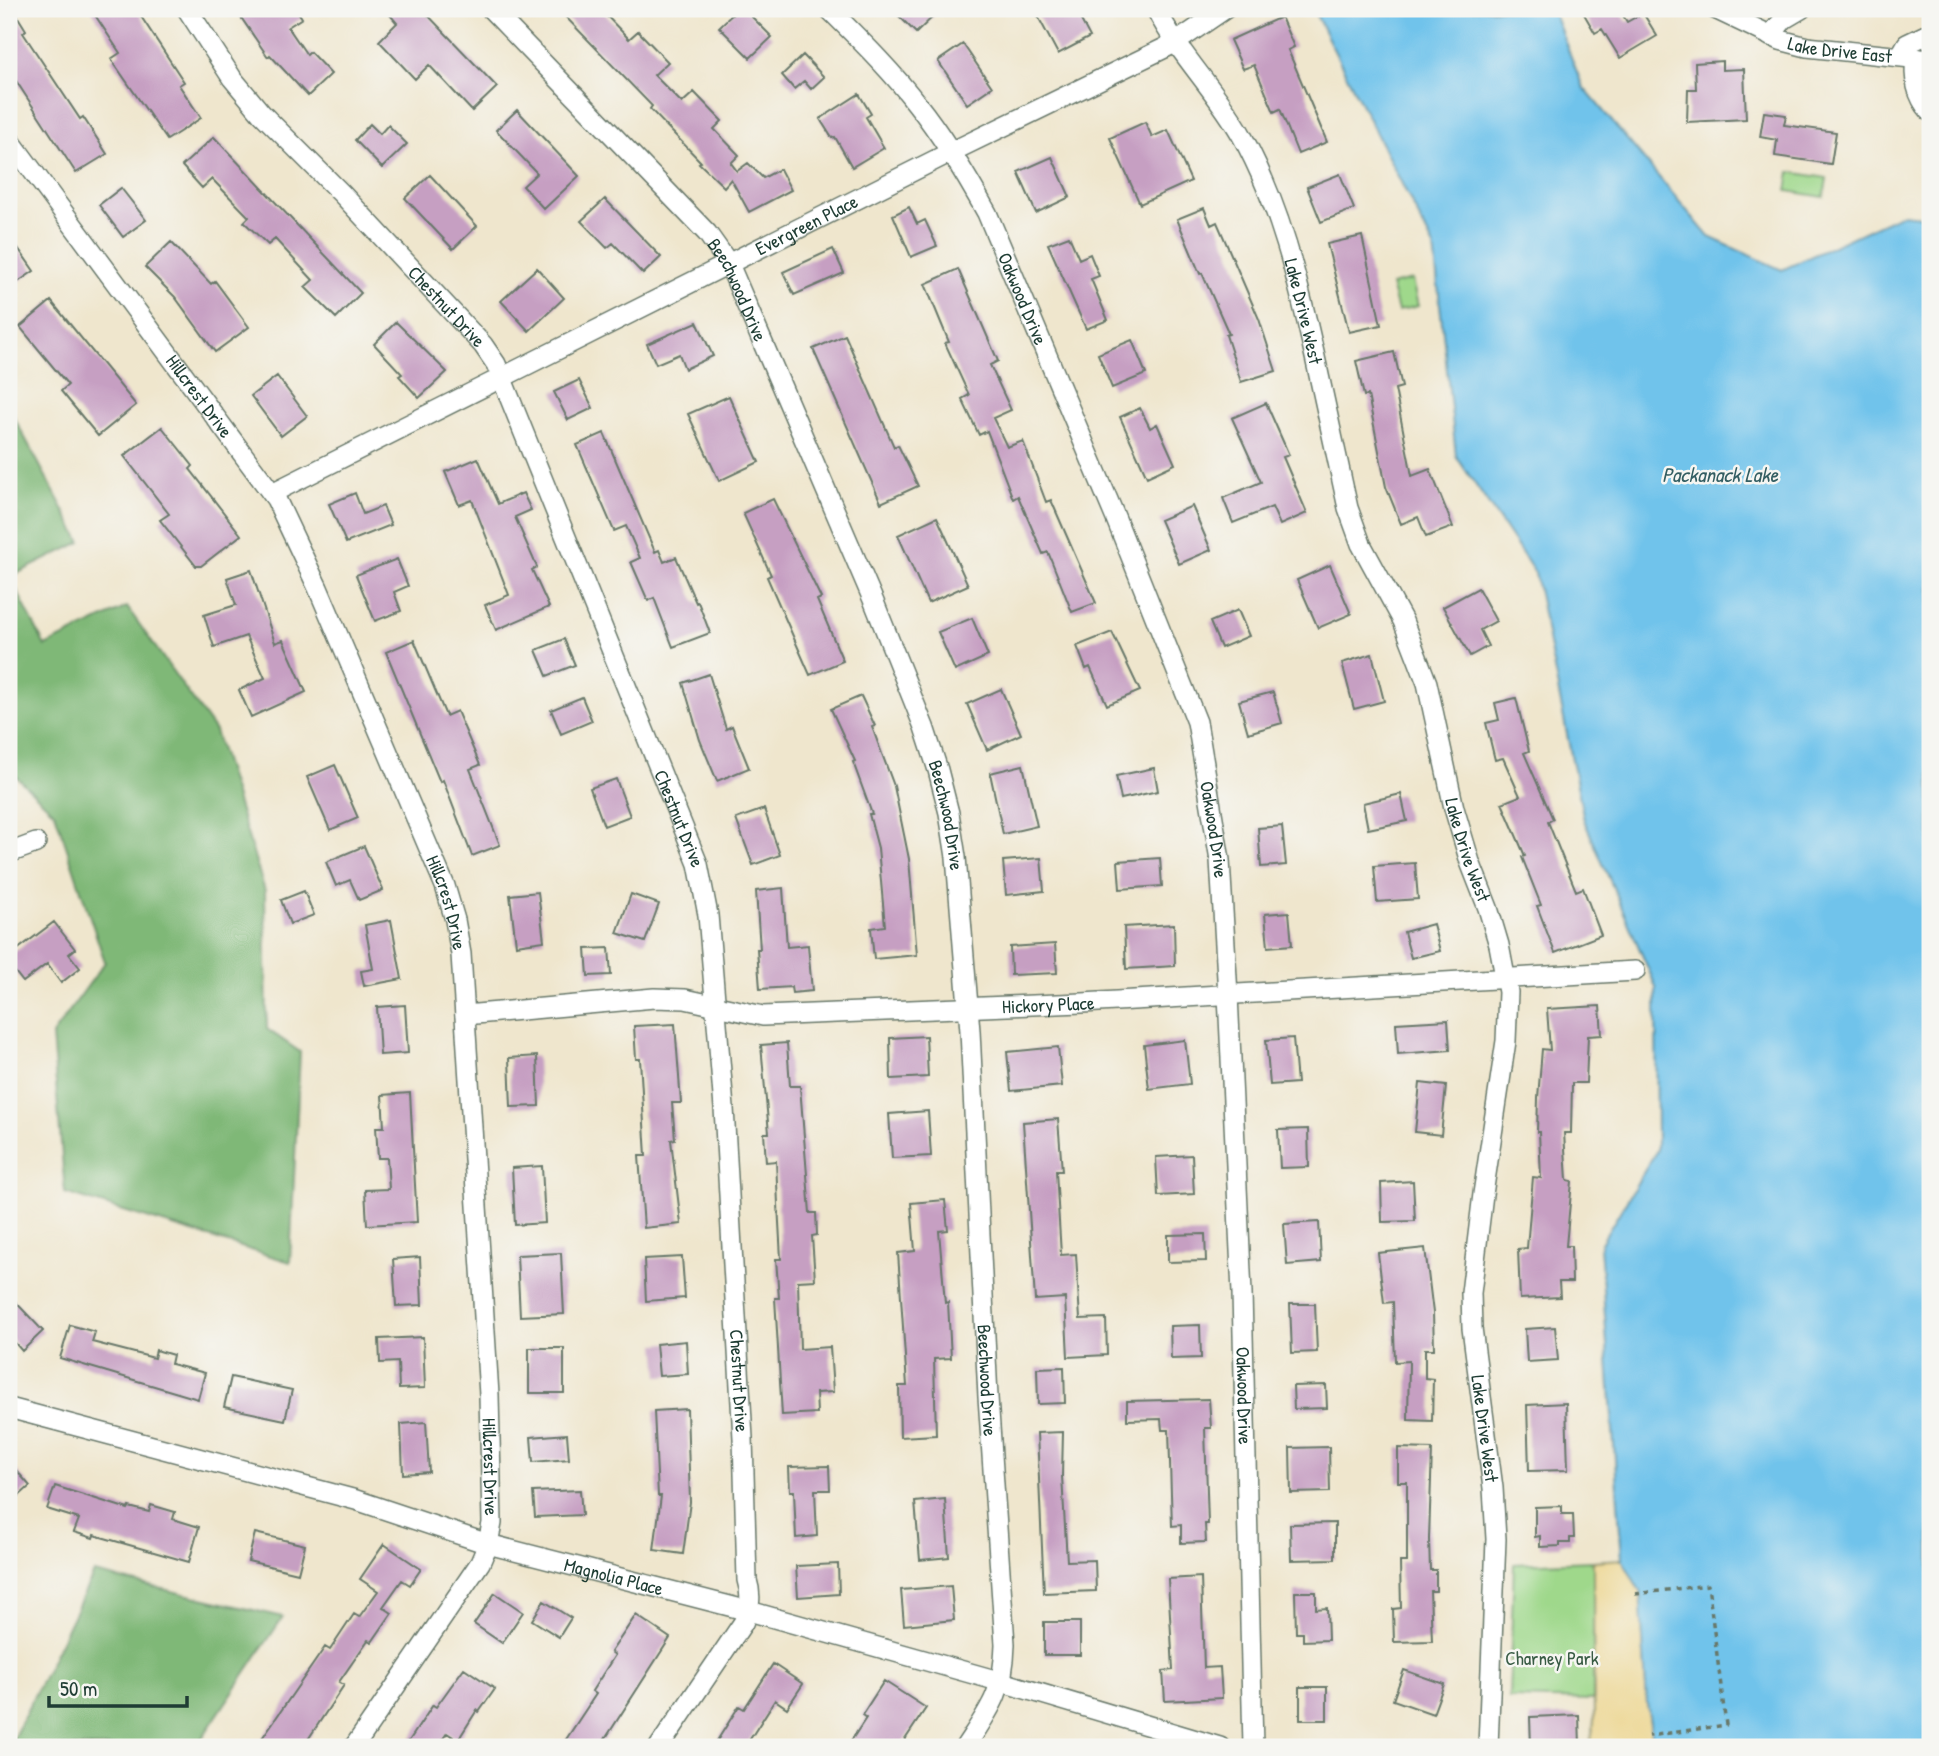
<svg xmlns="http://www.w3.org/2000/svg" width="1939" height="1756" font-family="'Patrick Hand',sans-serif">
  <rect width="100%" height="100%" fill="#f6f6f2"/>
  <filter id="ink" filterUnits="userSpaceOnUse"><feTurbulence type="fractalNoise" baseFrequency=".0143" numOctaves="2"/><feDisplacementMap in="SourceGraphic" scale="14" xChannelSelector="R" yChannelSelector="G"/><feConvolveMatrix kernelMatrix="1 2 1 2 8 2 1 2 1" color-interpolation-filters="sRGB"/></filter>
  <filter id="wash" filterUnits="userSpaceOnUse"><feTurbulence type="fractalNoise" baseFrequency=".00686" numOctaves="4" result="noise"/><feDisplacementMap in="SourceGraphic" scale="28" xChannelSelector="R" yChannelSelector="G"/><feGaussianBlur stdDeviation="1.57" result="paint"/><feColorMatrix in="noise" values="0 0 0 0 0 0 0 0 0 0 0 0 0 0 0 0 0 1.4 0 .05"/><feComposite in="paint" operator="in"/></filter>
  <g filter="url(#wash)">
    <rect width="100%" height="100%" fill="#efe6cd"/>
    <path fill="#9fd88b" stroke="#5f8a60" stroke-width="2" d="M1790,172L1827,178L1824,197L1787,191Z
      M1412,280L1418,306L1398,311L1391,285Z
      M1593,1561V1700L1509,1698L1514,1564Z"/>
    <path fill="#7fb877" stroke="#4f7a56" stroke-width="2" d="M9,408L81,542L10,577L45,646L127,607L215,731L265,891L267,1029L300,1052L290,1262L65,1193L52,1035L105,962L55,813L9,770Z
      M94,1573L283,1617L196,1747H9Z"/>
    <path fill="#eeda9e" stroke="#868c69" stroke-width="2" d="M1622,1559L1640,1591L1647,1704L1652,1736L1649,1747H1590L1594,1721L1593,1561Z"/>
    <path fill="#6fc3eb" stroke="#478090" stroke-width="2" d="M1313,9H1552L1583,87L1709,237L1782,270L1902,214L1930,217V1747H1649L1652,1736L1647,1704L1640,1591L1622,1559L1600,1245L1657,1150L1656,987L1584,820L1535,573L1456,456L1434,247Z"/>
    <g id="blocks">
      <path fill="#c69fc2" d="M9,9H13L26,30L23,33L80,119L83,117L107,154L76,173L9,70Z
        M91,9H136L184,82L179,85L201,118L167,140L111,59L120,53Z
        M251,9H296L302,18L288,27L307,55L310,52L331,74L308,96L270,55L268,57L240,16Z
        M385,9H422L497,87L472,111L429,65L415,79L379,41L397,23Z
        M558,9H600L629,39L638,31L668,62L654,75L682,103L694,92L722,121L714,129L739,155L731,163L737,171L748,163L763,178L780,169L791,190L749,212L731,179L724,187L699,163L701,162L650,109L652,106Z
        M738,9H744L772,37L750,58L719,27Z
        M892,9H941L916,33Z
        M1034,9H1075L1090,37L1058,54Z
        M1594,9H1619L1627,22L1643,13L1657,36L1620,58L1602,29L1595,33L1584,14Z
        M1281,17L1294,47L1288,50L1327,142L1298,154L1280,109L1274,112L1254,65L1243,69L1230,40Z
        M963,44L992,87L967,104L938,61Z
        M803,55L824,77L811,89L804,81L794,89L782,75Z
        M1722,61V70L1744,69L1746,119L1687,122L1688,89H1696L1695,63Z
        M859,94L871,114L866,117L884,148L852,167L835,137L832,138L820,119Z
        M517,110L579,176L544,209L523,186L537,173L496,130Z
        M1764,112L1786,115L1784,125L1836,132L1831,164L1775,156L1777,140L1760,137Z
        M1145,122L1152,137L1168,130L1191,181L1140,204L1110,138Z
        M370,124L380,134L388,125L407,144L382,168L355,140Z
        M214,137L361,293L336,318L305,287L313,280L275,239L268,245L244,222L249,217L212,179L202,188L182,166Z
        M1052,157L1070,197L1036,213L1018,172Z
        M1340,174L1354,209L1321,222L1307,187Z
        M430,175L477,226L453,249L405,198Z
        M121,188L146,220L123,237L99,205Z
        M605,199L661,257L643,274L613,243L607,248L581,221Z
        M909,207L917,224L925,220L937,246L911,257L893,215Z
        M1204,208L1211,225L1217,222L1259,319L1276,371L1241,382L1226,335L1229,334L1202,273L1200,274L1177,219Z
        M9,235L34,271L9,288Z
        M1069,236L1079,259L1090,254L1099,276L1091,279L1108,320L1086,329L1048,244Z
        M1362,236L1381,325L1349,332L1327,244Z
        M171,242L211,284L215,281L249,327L215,352L175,297L145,267Z
        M833,249L844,273L794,295L783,272Z
        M537,268L564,298L529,331L501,301Z
        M958,269L998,361L990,365L1011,410L993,418L1007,447L1023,441L1046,502L1051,500L1096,603L1072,612L1048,552L1043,554L1018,496L1013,499L987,431L979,435L962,399L969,395L945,343L949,342L925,284Z
        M51,301L136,405L98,436L61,391L68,385L20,327Z
        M396,322L447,372L419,398L399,376L402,374L374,344Z
        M697,322L713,356L685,369L679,354L656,364L647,344Z
        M845,335L894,447L898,445L918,486L881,503L813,349Z
        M1132,340L1146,374L1112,388L1098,354Z
        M1394,352L1402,387L1395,389L1412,476L1430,469L1453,527L1426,537L1418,517L1401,524L1386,487L1368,395L1364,396L1356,361Z
        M277,376L307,416L281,436L251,396Z
        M579,380L593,408L568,420L554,392Z
        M729,396L759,462L719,481L688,414Z
        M1266,403L1289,455L1283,457L1307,513L1280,525L1272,507L1233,523L1223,498L1261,482L1232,418Z
        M1140,408L1150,428L1157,424L1175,464L1147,477L1120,417Z
        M162,427L193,466L190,469L241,535L201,566H196L160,520L169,514L124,456Z
        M604,433L655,552L659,550L664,562L676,557L696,603L698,602L710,633L673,647L654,598L648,601L631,562L640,558L626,526L614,531L577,445Z
        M478,458L498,504L523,493L531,510L515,517L537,567L532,570L549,607L496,630L485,605L509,595L472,500L459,505L445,472Z
        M355,493L363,514L383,506L391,525L346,543L329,504Z
        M773,499L821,598L817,600L843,661L810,675L767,577L771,575L743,513Z
        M1192,506L1211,550L1179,564L1160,520Z
        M937,517L968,585L928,603L898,535Z
        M397,559L408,586L394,592L401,611L375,621L356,575Z
        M1330,565L1351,614L1318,628L1297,580Z
        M251,570L275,643L283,640L306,692L251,717L239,690L265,678L246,636L214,647L204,615L236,605L227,578Z
        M1478,588L1496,621L1480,630L1488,646L1470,656L1443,607Z
        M1238,610L1249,636L1221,648L1210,622Z
        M972,618L988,656L955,671L938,632Z
        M1112,632L1140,691L1107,705L1090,667L1086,669L1077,646Z
        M564,639L575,665L547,676L536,650Z
        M414,640L446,716L457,711L480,765L470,769L500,845L472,856L443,780L440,782L386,652Z
        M1372,654L1384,701L1354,709L1342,663Z
        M709,674L726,729L732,726L749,768L717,781L700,740L683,683Z
        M1001,689L1021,734L987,750L967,704Z
        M1273,692L1282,723L1248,733L1239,701Z
        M861,696L875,726L872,727L894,786L909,859L917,955L874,959L871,928L885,926L878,848L869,814H872L853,762L855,761L831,709Z
        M582,697L592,721L561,734L551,710Z
        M1516,698L1529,751L1524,753L1553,819L1548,822L1576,891L1583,888L1601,935L1555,953L1537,906L1541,905L1522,857L1525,856L1502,803L1520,796L1503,758L1495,760L1486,723L1499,720L1495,703Z
        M335,765L358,818L330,830L307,777Z
        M1023,765L1037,826L1003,834L990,773Z
        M1154,768L1158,791L1121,799L1116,776Z
        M616,779L630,816L604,826L590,788Z
        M1401,794L1407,821L1368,829L1363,803Z
        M764,809L780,855L753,865L736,819Z
        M1282,826L1286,865L1261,867L1258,828Z
        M364,846L383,890L359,900L350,880L336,886L326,862Z
        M1041,858L1044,891L1006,895L1003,861Z
        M1160,858L1162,886L1120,889L1118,861Z
        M1415,863L1418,899L1377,902L1374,866Z
        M783,888L787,947L808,945L812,991L792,993L791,987L760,989L757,949H760L756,891Z
        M304,891L314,915L290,924L281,900Z
        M538,892L544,941L516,945L510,895Z
        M631,894L659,904L645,942L617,933Z
        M1289,912L1292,945L1268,947L1265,914Z
        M391,920L402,979L364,986L361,971L373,969L365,925Z
        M54,922L75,949L69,954L80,968L61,983L47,964L23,982L9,964V956Z
        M1174,924L1175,966L1126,969L1124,927Z
        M1433,924L1440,951L1411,958L1404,932Z
        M1055,944L1057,973L1011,975L1010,947Z
        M609,948L611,975L588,976L586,949Z
        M405,1005L408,1053L380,1055L377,1007Z
        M1600,1006L1602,1035L1588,1036L1586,1083H1572L1571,1133H1564L1567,1180L1572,1181L1566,1246H1571L1572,1282H1559L1560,1297L1520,1299L1518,1249L1527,1248L1533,1177L1541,1178L1539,1132H1537L1538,1098L1542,1049L1550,1050L1547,1009Z
        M1448,1020L1450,1050L1398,1054L1396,1023Z
        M675,1024L681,1103H672L675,1139L671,1140L681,1224L644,1228L639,1156H646L640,1059H636L634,1026Z
        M926,1036L928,1077L891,1079L890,1038Z
        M1293,1038L1297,1083L1270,1085L1266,1040Z
        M1185,1040L1190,1084L1149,1089L1144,1045Z
        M787,1043L790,1086H800L810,1213H816L817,1235L812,1236L815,1280L798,1281L800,1349L830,1347L833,1392L816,1393L817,1413L782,1415L775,1298H779L776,1259H781L778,1204L776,1161L766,1162L764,1133H769L761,1045Z
        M1058,1047L1062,1086L1011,1091L1007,1052Z
        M537,1056L539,1106L511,1107L509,1058Z
        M1420,1083L1446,1086L1441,1135L1415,1132Z
        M410,1093L417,1222L367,1225L365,1190L389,1189L387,1158H378L376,1127H384L382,1095Z
        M928,1111L931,1156L892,1158L889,1114Z
        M1058,1119L1062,1171H1056L1061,1255L1076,1254L1080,1319L1106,1318L1107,1355L1068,1357L1065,1298L1035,1300L1023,1122Z
        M1308,1129L1309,1167L1280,1168L1278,1130Z
        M1192,1155L1194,1194L1158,1196L1156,1157Z
        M542,1166L545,1223L515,1225L512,1168Z
        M1413,1181L1415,1221L1382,1222L1381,1183Z
        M945,1200L948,1230L939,1231L945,1303L948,1302L951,1358L934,1359L936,1435L900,1437L899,1386H907L898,1253L915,1251L911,1203Z
        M1319,1222L1321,1262L1287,1265L1284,1224Z
        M1205,1234L1206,1261L1168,1262V1235Z
        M1425,1248L1433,1313L1434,1349H1425V1378L1433,1379L1432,1421L1408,1420L1409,1361L1395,1362L1393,1302L1384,1303L1378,1253Z
        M561,1253L564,1314L520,1316L517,1255Z
        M420,1257L422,1305L396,1306L393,1259Z
        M682,1257L685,1298L646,1301L644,1259Z
        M9,1295L43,1331L22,1351L9,1336Z
        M1290,1304H1315L1317,1352L1292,1353Z
        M70,1325L95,1332L92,1342L154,1358L156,1350L173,1355L171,1364L205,1373L198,1399L60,1358Z
        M1200,1325L1201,1358L1171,1359L1170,1326Z
        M1555,1327L1558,1360L1527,1362L1525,1329Z
        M423,1337L425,1388L399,1389L398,1362L380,1363L379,1339Z
        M686,1341L688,1374L659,1376L656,1344Z
        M529,1348H564V1393H529Z
        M1064,1367L1065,1403L1038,1404L1037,1368Z
        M231,1377L292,1390L285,1420L224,1407Z
        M1326,1385L1327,1408L1294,1409L1293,1386Z
        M1209,1399L1211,1428H1205L1208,1524H1205L1206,1542L1181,1543V1525L1172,1526L1169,1430H1162L1161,1419L1127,1420V1401Z
        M1566,1403L1568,1470L1529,1471L1527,1405Z
        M687,1409L690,1502L683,1554L654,1550L661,1496H658L654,1411Z
        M426,1422L429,1472L403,1474L401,1424Z
        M1063,1432L1062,1476L1067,1561L1095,1560L1096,1591L1044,1593L1037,1433Z
        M567,1434L569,1459L533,1462L531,1437Z
        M1329,1447L1330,1492L1291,1493L1290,1448Z
        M1398,1448L1432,1449L1429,1539L1430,1570H1436V1591H1430L1432,1641L1394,1642L1393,1609L1401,1608L1400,1562H1407V1482H1398Z
        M9,1462L30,1486L9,1505Z
        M829,1466L830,1490H815L817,1536L796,1538L794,1491H790L789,1467Z
        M55,1486L128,1509L129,1507L149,1512L151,1505L175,1512L173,1519L199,1527L189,1562L94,1535L93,1538L74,1532L79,1519L47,1509Z
        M580,1490L582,1515L535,1517L533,1492Z
        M945,1499L949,1557L920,1560L915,1502Z
        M1562,1506V1514H1573L1574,1538H1570V1543H1560V1546L1540,1547V1536L1535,1537V1507Z
        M1335,1523V1559L1291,1560L1290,1524Z
        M255,1533L305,1545L298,1573L248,1561Z
        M384,1544L421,1569L410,1585L402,1580L383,1607L392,1613L372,1642L368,1640L339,1682L344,1685L303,1747H256L325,1647L330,1650L354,1614L359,1617L378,1591L360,1579Z
        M838,1564L839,1594L798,1597L796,1566Z
        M1201,1577L1204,1668L1220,1667L1222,1698L1165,1701L1163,1671L1173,1670L1168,1579Z
        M951,1586L954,1620L904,1625L901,1590Z
        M1295,1592H1316V1609L1327,1608L1328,1640L1303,1641V1633H1296Z
        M495,1593L523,1612L502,1643L474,1624Z
        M544,1601L571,1618L559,1637L532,1620Z
        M636,1615L670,1638L600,1747H561L596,1694L592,1691L615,1655L611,1652Z
        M1044,1622H1080V1655H1044Z
        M773,1664L803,1684L787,1708L775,1700L745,1747H713L739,1706L744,1709Z
        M464,1668L495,1689L479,1712L477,1710L458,1740L447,1733L437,1747H405L433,1705L436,1707Z
        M1404,1670L1444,1684L1433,1714L1393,1700Z
        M884,1681L926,1708L900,1747H847L866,1718L862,1715Z
        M1300,1687H1327V1720H1300Z
        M1579,1715L1580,1747H1531L1530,1717Z"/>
    </g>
  </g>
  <g filter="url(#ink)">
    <use href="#blocks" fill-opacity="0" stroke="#68786a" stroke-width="2"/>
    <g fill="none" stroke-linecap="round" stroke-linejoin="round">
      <defs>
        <g id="minor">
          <path id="s1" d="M187,9L232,78L262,114L342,194L483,345L496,364L698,864L708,915L724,1108L743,1438L747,1580C752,1596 750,1608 743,1623L659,1747"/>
          <path id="s2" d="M491,9L707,233L729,264L874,602L924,727L938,770L949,813L956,857L970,1031L988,1397L1005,1644C1004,1692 990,1709 965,1747"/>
          <path id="s3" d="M829,9C859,39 891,70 917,104C944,138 966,175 987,213L1116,519L1197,722L1220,860L1228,995L1242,1293L1253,1747"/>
          <path id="s4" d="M1156,9C1179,55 1217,91 1242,136C1280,205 1298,281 1315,357C1326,408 1337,458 1348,508L1361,544L1403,621L1427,683L1454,808L1470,862L1488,908L1499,945L1508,992L1506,1041L1483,1194L1471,1293L1472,1328L1493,1488L1496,1539L1488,1747"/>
          <path id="s5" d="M1715,9L1780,40L1807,47L1930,60"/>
          <path d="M1770,36L1784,19L1801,9"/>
          <path d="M1900,56L1907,44L1930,33"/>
          <path d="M1916,58C1913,77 1917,97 1930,111"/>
          <path id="s6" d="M9,139L276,499L318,588L445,886L455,920L461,954L489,1395L492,1523L488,1544L480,1563L354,1747"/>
          <path id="s7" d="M272,493L951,152L1175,43L1225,9"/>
          <path d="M9,853L36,843"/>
          <path id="s8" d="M465,1015L654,998L685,999L763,1016L1082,1003L1635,971"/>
          <path id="s9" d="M9,1408L356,1500L488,1544L749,1611L1002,1682L1220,1747"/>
        </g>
      </defs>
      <use href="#minor" stroke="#68786a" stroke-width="22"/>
      <path stroke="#68786a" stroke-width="3.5" stroke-dasharray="5 5" stroke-linecap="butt" d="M1635,1594L1708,1585L1726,1725L1649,1736"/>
      <use href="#minor" stroke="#fff" stroke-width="19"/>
    </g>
  </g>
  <g text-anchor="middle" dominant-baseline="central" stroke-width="5" stroke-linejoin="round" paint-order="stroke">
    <g font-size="19" fill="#1f3d34" stroke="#f6f6f2">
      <text stroke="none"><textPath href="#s5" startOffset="133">Lake Drive East</textPath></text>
      <text stroke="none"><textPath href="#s7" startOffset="598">Evergreen Place</textPath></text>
      <text stroke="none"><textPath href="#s2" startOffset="376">Beechwood Drive</textPath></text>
      <text stroke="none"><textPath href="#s3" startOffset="352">Oakwood Drive</textPath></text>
      <text stroke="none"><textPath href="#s1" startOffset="396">Chestnut Drive</textPath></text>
      <text stroke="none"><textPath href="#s4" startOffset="340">Lake Drive West</textPath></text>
      <text stroke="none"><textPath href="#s6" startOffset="320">Hillcrest Drive</textPath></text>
      <text stroke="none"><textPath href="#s2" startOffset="943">Beechwood Drive</textPath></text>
      <text stroke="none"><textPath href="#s1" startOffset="962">Chestnut Drive</textPath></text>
      <text stroke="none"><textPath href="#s3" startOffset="919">Oakwood Drive</textPath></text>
      <text stroke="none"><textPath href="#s4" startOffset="906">Lake Drive West</textPath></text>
      <text stroke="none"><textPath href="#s6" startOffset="887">Hillcrest Drive</textPath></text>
      <text stroke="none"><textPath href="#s8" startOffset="586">Hickory Place</textPath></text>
      <text stroke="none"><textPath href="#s1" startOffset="1530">Chestnut Drive</textPath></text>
      <text stroke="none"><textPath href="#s2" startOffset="1510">Beechwood Drive</textPath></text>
      <text stroke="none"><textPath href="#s3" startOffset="1486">Oakwood Drive</textPath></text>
      <text stroke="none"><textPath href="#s4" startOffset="1494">Lake Drive West</textPath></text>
      <text stroke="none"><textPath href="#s6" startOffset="1454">Hillcrest Drive</textPath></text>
      <text stroke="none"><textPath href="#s9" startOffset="628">Magnolia Place</textPath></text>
    </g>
    <g font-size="19" fill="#395c45" stroke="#f6f6f2">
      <text x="1552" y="1658">Charney Park</text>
    </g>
    <g font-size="21" font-style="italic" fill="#335e62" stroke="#f6f6f2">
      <text x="1720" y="474">Packanack Lake</text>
    </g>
  </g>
  <rect width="1939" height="1756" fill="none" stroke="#f6f6f2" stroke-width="35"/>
  <path d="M49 1696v10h138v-10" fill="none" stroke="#1f3d34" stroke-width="3.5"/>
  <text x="60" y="1696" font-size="21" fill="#1f3d34" stroke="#f6f6f2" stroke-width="5" paint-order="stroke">50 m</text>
</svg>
